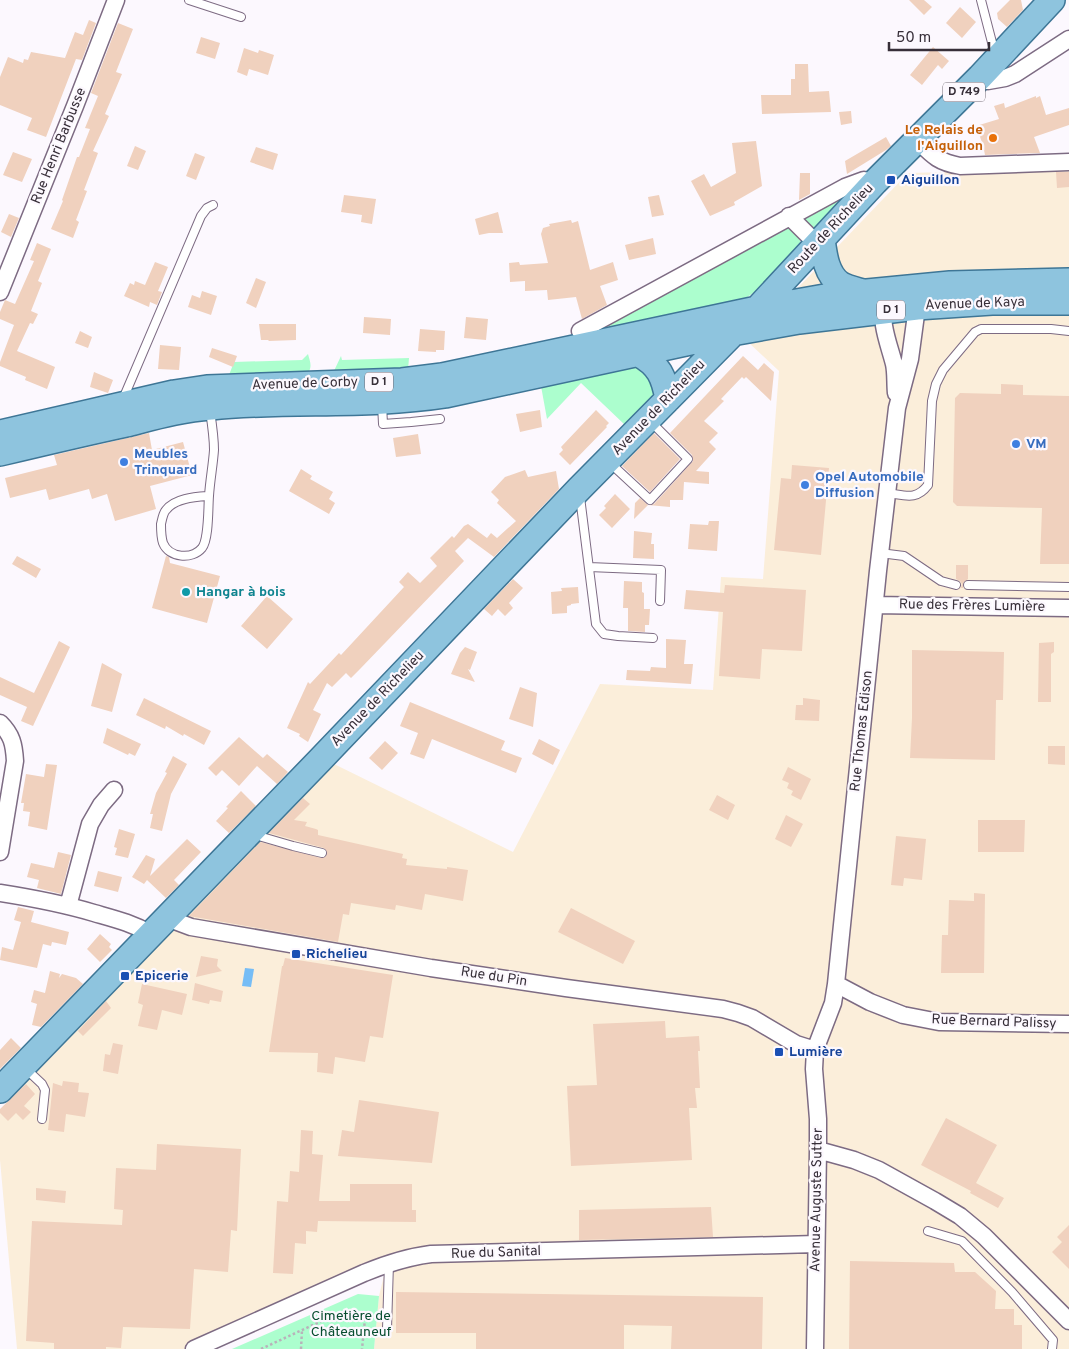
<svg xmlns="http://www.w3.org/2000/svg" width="1069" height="1349" font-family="Overpass,sans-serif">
  <rect width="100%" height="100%" fill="#fcf8fe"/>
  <path fill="#fbeeda" d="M1069,169V1349H374L379,1296L386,1267L200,1349H17L0,1160V1110L334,764L513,852L600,684L713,690L721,577L763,579L779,371L747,341L908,173Z"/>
  <path fill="#acfece" d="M852,190L816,231L804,219L806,214Z
    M786,228C796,231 802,237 800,248C782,266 766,286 744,299L586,336Z
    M308,354C310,362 313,367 307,374L229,375L234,362L302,360Z
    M341,356L342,360L409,358L408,370L333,373Z
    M635,366L643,368L656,384L654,396L625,425L581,383L547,419L541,386Z
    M358,1294L379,1296L374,1349H232Z"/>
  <path fill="#76bdf6" d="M245,968L254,969L251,987L242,986Z"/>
  <path fill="#f0d1be" d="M909,0H924L932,7L924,15Z
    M1010,0H1021L1023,10L1007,27L998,19L997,13Z
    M960,7L976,22L962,38L946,23Z
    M89,20L96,23L82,60L76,59L46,137L27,130L32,118L0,105V77L8,57L23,63L24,59L28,60L31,52L65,58L75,32L83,35Z
    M118,23L133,29L116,72L122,74L105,114L109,116L93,151L98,153L84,190L87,191L76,220L79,222L73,238L51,229L63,201L62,200L77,157H79L90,129L85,128L98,96L91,93Z
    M201,37L220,43L215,59L196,53Z
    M933,47L949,61L942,69L938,65L922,85L910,75Z
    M244,48L258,53L259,50L274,55L268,75L249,69L247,76L237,72Z
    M795,64H808L809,92L829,91L831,112L762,114L761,95H791V79H795Z
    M1036,96V98L1040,96L1046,115L1069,108V125L1034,137L1040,153L985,155L983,145L976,126L999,119L994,106L1004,103L1005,108Z
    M851,111L852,123L841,125L839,112Z
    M886,137L891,146L886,150L847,174L845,161Z
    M756,141L762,186L734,202L735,205L710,216L691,181L704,174L711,187L736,173L732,143Z
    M135,146L146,151L138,170L127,166Z
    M256,147L278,154L273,170L250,162Z
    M13,152L32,159L22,182L3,175Z
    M195,153L205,157L196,180L186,176Z
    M1056,172H1069V187L1057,188Z
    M800,173H810V194L799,200Z
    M344,195L376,199L372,224L361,222L362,215L341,212Z
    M659,195L664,215L652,217L648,197Z
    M498,212L503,233H489L479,235L475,219Z
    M9,214L19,218L11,237L1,232Z
    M571,220L572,223L578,221L590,270L613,262L618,280L600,286L607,305L582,319L576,297L548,300L547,290L525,291V281L510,282L509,263L519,262L520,265L548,263L541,234L543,228L550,226L549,224Z
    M653,238L656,254L629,260L625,245Z
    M37,243L51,249L38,281L42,283L31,311L38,314L33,324L30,323L17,351L55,367L47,389L25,380L26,377L0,366V362L14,325L0,319V312L5,300L15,304L34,261L30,260Z
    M155,262L168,267L158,291L162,292L157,305L150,302L149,307L124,296L130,283L134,285L135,281L145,285Z
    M256,278L266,282L256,308L246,303Z
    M202,291L217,296L211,315L188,307L192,295L200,298Z
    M364,317L391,319L390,335L363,333Z
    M466,317L488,319L486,340L464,338Z
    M259,324H296V340L269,341L268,340H261Z
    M420,329L445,331L444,350H436V352L418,351Z
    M80,331L92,337L88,348L75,343Z
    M160,345L181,347L179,370L158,369Z
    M212,348L237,356L233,367L209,357Z
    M743,356L758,370L764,363L774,372L771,401L746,377L744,379L742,377L721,399L724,401L704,421L718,433L709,442L716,449L696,471L709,472V484L684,482L683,500H670V507L648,505L634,519L635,503L640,498L648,505L654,504L693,461L692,455L670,433Z
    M94,372L113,380L108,393L90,387Z
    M1001,384L1023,385V395L1069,396V564H1040L1042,508L957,506L953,502L955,398L960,393L1001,394Z
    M540,410L542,427L520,432L516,414Z
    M596,410L609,423L606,426L607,427L570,465L559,454L563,450L561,447Z
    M149,433L152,450L183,442L192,475L150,486L156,509L115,521L107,494L92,499L89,489L49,500L46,489L10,498L5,478L57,465L54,455Z
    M654,433L680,459L650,492L622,466Z
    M418,434L421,454L396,457L393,438Z
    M792,465L829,468L821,555L774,550L781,478L791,479Z
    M301,469L312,476L310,479L333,492L329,499L335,503L329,514L289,491Z
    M525,470L528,477L556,471L559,489L494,557L468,538L455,551L464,561L360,669L351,678L346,673L332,687L327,683L313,710L321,714L308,742L299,736L300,734L287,728L308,682L310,684L339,653L341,655L404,587L399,582L408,572L420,583L437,566L430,558L452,536L454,538L464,526L468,524L487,538L491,533L497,538L516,521L497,503L499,500L491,492L505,477Z
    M615,494L630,509L612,528L599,515L606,508L604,506Z
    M709,521H719L717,551L688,549L690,524L708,525Z
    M634,531L652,533L651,544H654V559L633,558Z
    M17,556L41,569L36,578L12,564Z
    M166,556L169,557L170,563L220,576L207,623L152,608Z
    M956,565H968V579L963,583V588H961L962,584L960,581L956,579Z
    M513,579L523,588L509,603L513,608L505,616L498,609L492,616L484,609Z
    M624,581L642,582V592L644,593V609H650L649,625H645V632L628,631V608H623Z
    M725,585L806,590L802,651L762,649L760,679L719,676L723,612L684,609L686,590L724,593Z
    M578,587L579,603L571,604V605L567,606V613L552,614L551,592L562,591L561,588Z
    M267,596L293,619L267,649L241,626Z
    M666,639L686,640L684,664H693L691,684L626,680L627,670L650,671L651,667L666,668Z
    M59,641L70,647L33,726L21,721L27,707L0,695V677L34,693Z
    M1054,642V652L1051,654V702H1038L1039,643Z
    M465,647L477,652L470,670L468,669L475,682L451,674L460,653Z
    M912,650L1004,652L1003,700H996L995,760L910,758L912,718Z
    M102,663L122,674L112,712L91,706Z
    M520,687L537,693L533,727L509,719Z
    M144,698L211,731L204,745L184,734L183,736L166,726L165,729L136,715Z
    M803,698L820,700L819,721L795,720L796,705H803Z
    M410,702L505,741L501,750L522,758L516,773L432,739L424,759L410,754L418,733L400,726Z
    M107,728L141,744L135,756L129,753L128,755L103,743Z
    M239,737L263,758L267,754L288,772L277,784L257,766L239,786L222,770L216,776L208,768Z
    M539,739L560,750L553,765L532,754Z
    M385,741L398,753L382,770L369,758Z
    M1048,746H1065V765L1048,764Z
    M173,756L187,764L171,794L162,831L150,828L153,814H150L156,793L167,773L165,772Z
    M46,764L57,765L47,830L28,826L30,812L23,811L24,803H21L26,774L44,777Z
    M788,767L811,779L801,800L791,795L793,791L787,788L789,783L782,780Z
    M241,791L256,806L229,833L216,821L228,808L226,807Z
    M717,795L735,805L728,820L709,810Z
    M303,798L310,804L294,820L307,822L305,826L316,829L318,830V835L403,854L402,858L407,859L406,865L447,869V867L468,870L463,901L425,894L422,910L396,905L395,910L351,903L349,915L343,914L338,942L189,916L260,842L321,858L326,857L327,852L324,848L269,833Z
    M786,815L803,824L791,847L775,839Z
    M978,820H1025L1024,852H978Z
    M119,829L135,834L128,858L115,855L117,848L114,847Z
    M896,836L926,839L922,880L904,878L903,886L891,885Z
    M187,839L201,852L174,880L179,885L166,898L147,880L144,884L132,877L146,855L155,859L150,876Z
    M58,852L71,855L61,894L37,888L39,880L27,877L31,863L54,868Z
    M98,871L122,877L118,892L94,886Z
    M974,893L985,894L984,973H941L942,935H948L949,900L974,901Z
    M18,907L34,911L31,922L69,932L66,945L52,942L51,946L43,944L37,968L0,960L2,947L13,950L21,922L14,920Z
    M571,908L635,941L623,964L558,932Z
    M100,934L111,944L109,947L112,950L100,962L87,949Z
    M201,956L218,959L217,966L222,971L196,977Z
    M285,958L393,975L383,1038L370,1036L365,1062L335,1057L333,1074L317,1072L318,1053L269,1052L282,966H283Z
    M50,971L60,974L59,978L62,974L76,978L83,984L41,1027L32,1025L37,1004L31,1002L34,990L45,993Z
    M195,983L223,991L221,1002L210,1000L209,1004L192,1000Z
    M142,984L187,994L182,1015L162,1010L157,1030L138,1026L143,1005L138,1003Z
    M106,1001L111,1008L83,1036L78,1031Z
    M665,1021L666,1038L699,1036L700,1051H698L700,1088H695L697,1108H689L692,1160L571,1166L567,1086L597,1085L593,1024Z
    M11,1038L21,1048L0,1069V1050Z
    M113,1043L123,1045L118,1074L103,1071L105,1054L110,1055Z
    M63,1081L79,1083L78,1092L89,1093L85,1117L66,1114L64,1132L48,1130L53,1083L62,1086Z
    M26,1084L35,1094L24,1106L31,1112L23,1120L16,1113L8,1121L0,1113V1109Z
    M359,1100L439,1112L432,1163L338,1156L342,1130L354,1132Z
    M946,1118L997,1145L976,1183L1004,1198L998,1208L970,1193L971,1191L921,1165Z
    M301,1130L313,1131L312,1154L323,1155L319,1201H350V1184H412V1210H416V1222L318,1221L317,1232L306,1231V1244L295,1243L293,1274L273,1273L277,1201L288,1202L290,1171L299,1172Z
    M157,1144L241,1149L237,1231L231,1230L228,1272L194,1269L190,1329L123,1327L121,1348L106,1347V1349H54V1343L26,1341L32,1221L122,1225L123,1210L114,1209L116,1168L156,1170Z
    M36,1188L66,1191L65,1203L36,1200Z
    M711,1207L713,1237L579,1240V1210Z
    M1069,1225V1269L1052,1252L1062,1242L1057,1237Z
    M850,1261L954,1263L955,1272H975L996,1291L995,1309H1014V1325H1022V1349H849Z
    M396,1292L763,1297L762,1349H671L672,1326L624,1325V1349H476V1333H396Z"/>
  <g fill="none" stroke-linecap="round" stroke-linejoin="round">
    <defs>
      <path id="lane" d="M189,0L241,17
        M981,0L995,54
        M123,399L201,216L207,208L213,205
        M382,404L383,424L411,422L440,419
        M609,462L650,500L688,459L650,421
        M887,493C905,495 916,501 928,485L932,401L936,384L943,370L975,332L981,329H1051L1069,331
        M209,496C195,497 175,498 166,510C163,513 162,520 161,524C161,531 161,537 163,543C169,558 192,560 202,548C209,539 208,508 209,496C210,480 213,465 214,450C214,437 212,424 210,411
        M580,497L596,624L604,634L618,636L653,638
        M880,553L904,556L941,581L956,585
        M589,567L661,570L660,601
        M968,585L1069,587
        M256,832L262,837L293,846L322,853
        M25,1068L42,1084L45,1090L42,1119
        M928,1231L962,1241L1012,1292L1053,1340L1052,1349
        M387,1329L389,1263"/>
      <path id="street" d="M980,77L988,81L1005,78L1015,74L1069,39
        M917,140C933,156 938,162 960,166L1069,162
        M789,216L817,244
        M0,292L75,106L116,0
        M885,301C879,322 889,344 894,364C896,373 895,383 896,393
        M580,331L845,187L864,180L875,182
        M875,605L1069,608
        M0,723C12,735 14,744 15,761L0,852
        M0,893C32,898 63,904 94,913C115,919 132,923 151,934
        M68,906L90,824L101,805L114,790
        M167,918L191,927L431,968L566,988L723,1009L738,1013L752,1018L796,1044L815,1050
        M836,984L870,1002L903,1015L939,1022L1069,1024
        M818,1150L854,1160L879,1170L935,1201L960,1216L984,1236L1069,1321
        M194,1349L364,1273C386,1264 407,1257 431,1254L816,1244
        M815,1349L818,1150V1119L814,1069L815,1050L833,1003L836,984L878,571L897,408L910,359L917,307L914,299"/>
      <path id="primary" d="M822,239C824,254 826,274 840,284C846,288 856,290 863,292
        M639,354C659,365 664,377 668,399
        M0,433L174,393L207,388L402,381L442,376L757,309L836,295L950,284L1069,281
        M0,453C42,443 84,433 126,424C154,417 182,409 211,407C289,399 368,407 445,395L732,333L799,321L917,307L992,302H1069
        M0,1090L319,761L579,489L757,309L875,182L980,77L1052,0"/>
    </defs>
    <use href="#lane" stroke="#7d6b83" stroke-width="10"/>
    <use href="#street" stroke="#7d6b83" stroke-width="19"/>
    <use href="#primary" stroke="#3e7696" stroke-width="28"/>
    <path stroke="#b8b2ba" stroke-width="2.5" stroke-dasharray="2.5 2.5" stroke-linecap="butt" d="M261,1349L341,1312C349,1311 355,1310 362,1314L365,1319L362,1349
      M301,1349L302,1330"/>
    <use href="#lane" stroke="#fff" stroke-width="8"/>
    <use href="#street" stroke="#fff" stroke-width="16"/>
    <use href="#primary" stroke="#8ec4de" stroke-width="25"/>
  </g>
  <circle fill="#e8710a" stroke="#fcf8fe" stroke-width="2" cx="993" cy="138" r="5"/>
  <g fill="#1a4fb4" stroke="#fcf8fe" stroke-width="2">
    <rect x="886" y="175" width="10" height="10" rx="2.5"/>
    <rect x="291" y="949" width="10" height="10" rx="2.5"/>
    <rect x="120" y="971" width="10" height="10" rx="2.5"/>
    <rect x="774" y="1047" width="10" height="10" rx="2.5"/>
  </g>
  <g fill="#3f7fe0" stroke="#fcf8fe" stroke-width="2">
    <circle cx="1016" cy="444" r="5"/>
    <circle cx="124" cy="462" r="5"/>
    <circle cx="805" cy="485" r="5"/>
  </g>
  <circle fill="#0f9aa8" stroke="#fcf8fe" stroke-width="2" cx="186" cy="592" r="5"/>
  <g text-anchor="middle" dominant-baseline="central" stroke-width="4.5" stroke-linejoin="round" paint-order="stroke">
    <g fill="#fcf8fe" stroke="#726b74" stroke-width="1">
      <rect x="943" y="82.5" width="42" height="19" rx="4"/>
      <rect x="877" y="300.5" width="28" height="19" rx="4"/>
      <rect x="365" y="372.5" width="28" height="19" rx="4"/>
    </g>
    <g font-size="12" font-weight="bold" fill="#372f39">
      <text x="964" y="92">D 749</text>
      <text x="891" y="310">D 1</text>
      <text x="379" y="382">D 1</text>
    </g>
    <g font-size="14" font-weight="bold" fill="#c56008" stroke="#fcf8fe" text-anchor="end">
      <text x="983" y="130">Le Relais de<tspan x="983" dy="16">l'Aiguillon</tspan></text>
    </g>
    <g font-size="14" fill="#372f39" stroke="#fcf8fe">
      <text transform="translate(59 146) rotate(-68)">Rue Henri Barbusse</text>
      <text transform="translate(831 229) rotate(-47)">Route de Richelieu</text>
      <text transform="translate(975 304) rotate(-2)">Avenue de Kaya</text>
      <text transform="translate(305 384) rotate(-2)">Avenue de Corby</text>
      <text transform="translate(659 408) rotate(-46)">Avenue de Richelieu</text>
      <text transform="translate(972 606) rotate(1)">Rue des Frères Lumière</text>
      <text transform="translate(378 699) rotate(-46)">Avenue de Richelieu</text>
      <text transform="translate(862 731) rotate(-84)">Rue Thomas Edison</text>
      <text transform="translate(494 977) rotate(9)">Rue du Pin</text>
      <text transform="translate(994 1022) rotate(2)">Rue Bernard Palissy</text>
      <text transform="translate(817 1200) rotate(-89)">Avenue Auguste Sutter</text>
      <text transform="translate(496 1253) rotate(-2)">Rue du Sanital</text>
    </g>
    <g font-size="14" font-weight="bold" fill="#164399" stroke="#fcf8fe" text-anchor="start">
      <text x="901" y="180">Aiguillon</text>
      <text x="306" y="954">Richelieu</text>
      <text x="135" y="976">Epicerie</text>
      <text x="789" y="1052">Lumière</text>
    </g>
    <g font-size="14" font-weight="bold" fill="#366cbe" stroke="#fcf8fe" text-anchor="start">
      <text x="1026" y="444">VM</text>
      <text x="134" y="454">Meubles<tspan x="134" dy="16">Trinquard</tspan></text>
      <text x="815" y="477">Opel Automobile<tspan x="815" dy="16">Diffusion</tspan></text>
    </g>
    <g font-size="14" font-weight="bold" fill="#0d838f" stroke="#fcf8fe" text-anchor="start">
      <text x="196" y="592">Hangar à bois</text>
    </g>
    <g font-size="14" fill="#074d2f" stroke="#fcf8fe">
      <text x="351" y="1316">Cimetière de<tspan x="351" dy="16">Châteauneuf</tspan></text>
    </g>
  </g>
  <path d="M889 42v8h100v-8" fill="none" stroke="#372f39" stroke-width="2.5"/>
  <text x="896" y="42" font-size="15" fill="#372f39" stroke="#fcf8fe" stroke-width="4" paint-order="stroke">50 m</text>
</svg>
